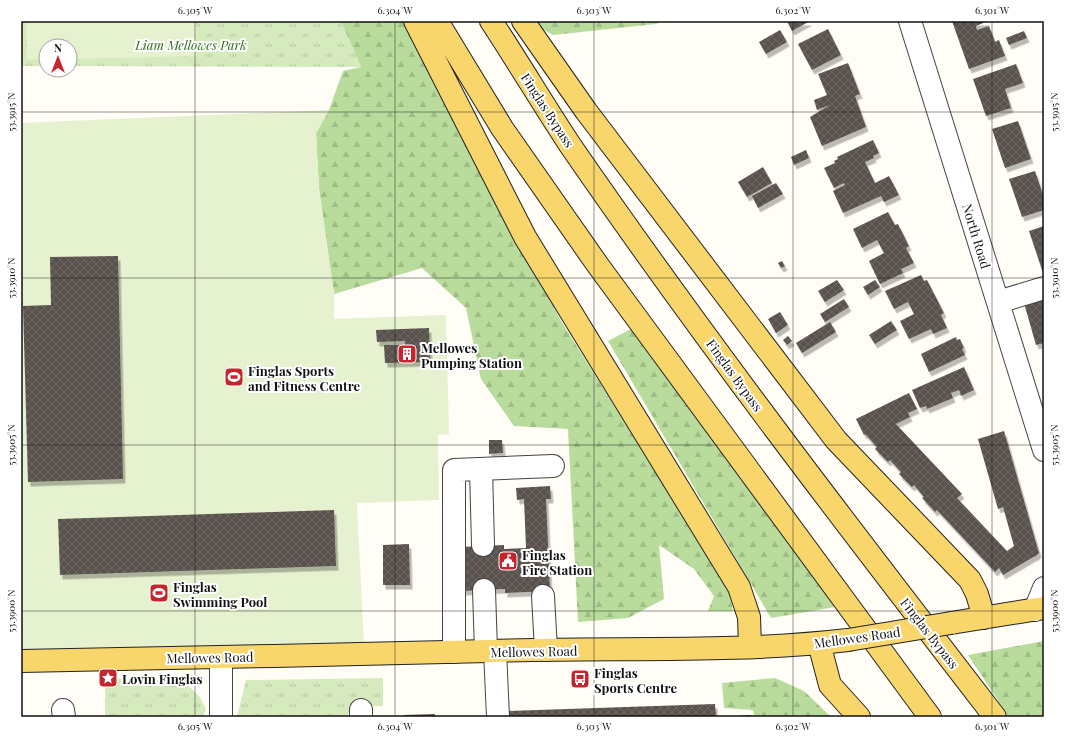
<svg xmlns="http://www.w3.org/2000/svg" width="1065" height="738" font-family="'Playfair Display',serif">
  <defs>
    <pattern id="grass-tufts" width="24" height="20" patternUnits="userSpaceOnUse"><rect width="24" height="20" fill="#d5ebbd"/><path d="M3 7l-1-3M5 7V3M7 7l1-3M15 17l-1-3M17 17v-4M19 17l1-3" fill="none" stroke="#b6c8a1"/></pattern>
    <pattern id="forest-firs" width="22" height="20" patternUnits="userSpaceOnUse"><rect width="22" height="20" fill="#b9dc9c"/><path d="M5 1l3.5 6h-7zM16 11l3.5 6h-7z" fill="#9ebc85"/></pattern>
    <pattern id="building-cross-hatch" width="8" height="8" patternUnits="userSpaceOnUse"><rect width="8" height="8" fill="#5a524d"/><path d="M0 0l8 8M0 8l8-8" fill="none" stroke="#6d6662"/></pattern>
    <filter id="shadow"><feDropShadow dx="2.5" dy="4.5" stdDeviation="0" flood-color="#0004"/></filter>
  </defs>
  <rect width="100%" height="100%" fill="#fffdf5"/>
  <path fill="url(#grass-tufts)" d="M21,21H341L361,67L70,66V46H46V66H21Z
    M105,678L183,681L199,696L206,709L203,717H105Z
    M383,678V706H351L347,717H237L246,680Z"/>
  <path fill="url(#forest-firs)" d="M341,21H403L469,144L561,321L668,492L727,581L733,611H708L714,596L694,569L659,545L664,599L628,618L578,622L568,429L514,426L481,379L466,308L422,268L334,294L319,189L316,133L329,110L343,71L361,67Z
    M534,21H664L656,24L553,35L535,25Z
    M631,329L835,607L771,618L608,341Z
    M1044,641V717H1009L968,655Z
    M775,678L804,691L831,717H754L753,710L724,708L722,683Z"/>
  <path fill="#e6f2cf" d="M26,21H196L197,56L70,59V46H46V59L27,60Z
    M329,110L316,133L319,189L334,294V319L446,315L449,434L438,435L439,500L357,503L364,647L21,651V123Z"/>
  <path fill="url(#building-cross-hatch)" filter="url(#shadow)" d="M787,21H810L792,31Z
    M952,21H988L976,26L977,30L989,26L995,42L999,40L1005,56L969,69Z
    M828,29L841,55L812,70L798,44Z
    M780,30L787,42L766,54L759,42Z
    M1024,31L1027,38L1009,45L1006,38Z
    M848,63L860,94L855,96L866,127L822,146L810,117L830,105L817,110L814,100L827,95L818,74Z
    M1016,64L1023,83L1005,89L1011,108L986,116L973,79Z
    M1018,121L1031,159L1005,168L992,129Z
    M873,140L879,153L873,156L874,158L865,162L875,183L889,176L899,195L884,202L881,196L843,213L833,191L845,185L844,183L834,188L824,168L835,163L834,161L838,159L837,157Z
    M806,150L809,158L794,165L791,157Z
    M763,167L772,183L747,197L738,182Z
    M1035,171L1044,198V210L1022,217L1009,179Z
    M776,183L783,194L758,208L752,196Z
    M888,212L895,225L898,224L909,246L906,248L914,263L901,269L903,273L880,284L869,261L884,253L877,240L862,248L853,229Z
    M1044,226V276L1029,231Z
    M118,256L123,479L28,482L23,306L51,305L50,257Z
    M782,261L785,266L781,268L778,263Z
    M921,275L924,281L927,280L944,313L941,315L947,328L933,334L931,329L909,339L900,321L914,314L908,302L894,309L885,291Z
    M837,280L844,290L825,302L818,291Z
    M875,280L880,287L868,295L863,287Z
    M1044,297V343L1036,345L1024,303Z
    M844,299L849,307L825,322L820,314Z
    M780,312L788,325L776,333L768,319Z
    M891,321L897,330L875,344L869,335Z
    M830,322L836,332L802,353L796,343Z
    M429,328L430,362L385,363L384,345H405V341L377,342L376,330Z
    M788,336L792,341L787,345L783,340Z
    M956,337L957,340L960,339L964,348L962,349L965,355L929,372L921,354Z
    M964,367L974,390L961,396L959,390L951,393L953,398L927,409L926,406L920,408L912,390Z
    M909,393L917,409L908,413L910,417L896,424L962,494L957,498L1007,551L1014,546L1003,507L998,509L978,439L1004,431L1039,553L1035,557V556L1003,575L999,568L995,572L937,510L935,512L922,498L924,497L914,485L912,487L899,474L901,472L890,460L888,462L875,449L877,447L865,434L864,435L856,419Z
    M489,440H502L503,453L489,454Z
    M550,486L551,499H546L550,591L505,593V589L462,591L460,547L504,545V549L526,548L524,499L517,500L516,488Z
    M334,510L336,566L60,575L58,519Z
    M409,544L410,585H383V545Z
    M715,704L716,717H508V711Z
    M435,714V717H404V715Z
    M751,715V717H735V716Z"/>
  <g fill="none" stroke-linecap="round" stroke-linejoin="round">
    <defs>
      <path id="minor" d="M910,21L1044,450
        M998,302L1044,288
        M481,469L483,545
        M484,590L486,651
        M543,596L546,650
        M1035,610L1044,588
        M495,651L498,717
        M454,652V470L553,466
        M221,657V717
        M63,710L64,717
        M361,710V717"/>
      <path id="major" d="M415,21L525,237L739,587L749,617L750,647
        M437,21L502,128L597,264L930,717
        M491,21C518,62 543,104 570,145C705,341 850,529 995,717
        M523,21L586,111L836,440L970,580L977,594L984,618
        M951,623L1044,608
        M819,643L830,685L859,717
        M21,661C192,658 362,654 533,650C638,648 744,652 848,640"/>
    </defs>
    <use href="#minor" stroke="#444" stroke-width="24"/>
    <use href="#major" stroke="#222" stroke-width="24"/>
    <use href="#minor" stroke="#fff" stroke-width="22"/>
    <use href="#major" stroke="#f9d66b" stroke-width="22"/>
    <defs>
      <path id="major-bridge" d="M848,640L951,623"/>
    </defs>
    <use href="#major-bridge" stroke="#222" stroke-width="24" stroke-linecap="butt"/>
    <use href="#major-bridge" stroke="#f9d66b" stroke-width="22"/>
  </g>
  <path fill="none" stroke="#111" stroke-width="1" stroke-opacity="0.45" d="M195,21V717M395,21V717M594,21V717M793,21V717M992,21V717M21,112H1044M21,278H1044M21,445H1044M21,611H1044"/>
  <defs>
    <symbol id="building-square" viewBox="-11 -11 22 22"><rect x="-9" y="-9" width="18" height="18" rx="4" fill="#c4262e" stroke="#fff"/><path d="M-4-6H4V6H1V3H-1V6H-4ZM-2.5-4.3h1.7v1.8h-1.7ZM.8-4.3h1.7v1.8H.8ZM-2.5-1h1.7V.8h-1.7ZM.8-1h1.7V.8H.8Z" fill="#fff"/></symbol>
    <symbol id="stadium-square" viewBox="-11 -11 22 22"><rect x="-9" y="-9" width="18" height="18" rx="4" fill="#c4262e" stroke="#fff"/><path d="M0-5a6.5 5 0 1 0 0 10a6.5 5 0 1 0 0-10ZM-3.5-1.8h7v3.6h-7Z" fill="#fff"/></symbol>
    <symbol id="civic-square" viewBox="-11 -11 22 22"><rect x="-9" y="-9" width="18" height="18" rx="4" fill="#c4262e" stroke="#fff"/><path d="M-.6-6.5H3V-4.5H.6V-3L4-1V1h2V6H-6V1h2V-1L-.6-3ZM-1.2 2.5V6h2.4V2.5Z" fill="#fff"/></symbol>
    <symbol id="sight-square" viewBox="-11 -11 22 22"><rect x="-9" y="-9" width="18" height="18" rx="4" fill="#c4262e" stroke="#fff"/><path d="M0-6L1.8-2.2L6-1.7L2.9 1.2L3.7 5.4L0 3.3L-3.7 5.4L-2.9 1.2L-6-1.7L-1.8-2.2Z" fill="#fff"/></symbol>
    <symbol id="bus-square" viewBox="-11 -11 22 22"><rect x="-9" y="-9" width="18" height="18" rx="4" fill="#c4262e" stroke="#fff"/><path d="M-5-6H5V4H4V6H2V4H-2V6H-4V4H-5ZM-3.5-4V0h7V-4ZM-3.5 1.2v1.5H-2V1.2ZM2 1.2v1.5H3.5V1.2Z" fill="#fff"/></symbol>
  </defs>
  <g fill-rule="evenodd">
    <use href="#building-square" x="396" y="343" width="22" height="22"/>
    <use href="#stadium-square" x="223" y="366" width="22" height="22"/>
    <use href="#civic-square" x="497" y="550" width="22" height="22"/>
    <use href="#stadium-square" x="148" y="582" width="22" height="22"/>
    <use href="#sight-square" x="97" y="667" width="22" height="22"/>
    <use href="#bus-square" x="569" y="668" width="22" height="22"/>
  </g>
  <g text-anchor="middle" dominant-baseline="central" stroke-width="4" stroke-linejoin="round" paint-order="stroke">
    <g font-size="13" font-style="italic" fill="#2f6b1f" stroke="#fff">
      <text x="191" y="44">Liam Mellowes Park</text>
    </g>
    <g font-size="13" fill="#111" stroke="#fff">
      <text transform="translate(548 110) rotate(57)">Finglas Bypass</text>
      <text transform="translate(977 236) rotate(73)">North Road</text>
      <text transform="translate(735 375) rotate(54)">Finglas Bypass</text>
      <text transform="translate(930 633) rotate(52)">Finglas Bypass</text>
      <text transform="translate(857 637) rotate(-8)">Mellowes Road</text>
      <text transform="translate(534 651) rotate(-1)">Mellowes Road</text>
      <text transform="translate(210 657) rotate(-1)">Mellowes Road</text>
    </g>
    <g font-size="13" font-weight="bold" fill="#111" stroke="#fff" text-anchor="start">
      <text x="421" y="347">Mellowes<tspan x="421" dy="15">Pumping Station</tspan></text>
      <text x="248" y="370">Finglas Sports<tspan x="248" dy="15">and Fitness Centre</tspan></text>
      <text x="522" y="554">Finglas<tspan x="522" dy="15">Fire Station</tspan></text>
      <text x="173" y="586">Finglas<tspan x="173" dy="15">Swimming Pool</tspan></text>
      <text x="594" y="672">Finglas<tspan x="594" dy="15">Sports Centre</tspan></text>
      <text x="122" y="678">Lovin Finglas</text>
    </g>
  </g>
  <rect width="1065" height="738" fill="none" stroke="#ffffff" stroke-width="44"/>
  <g transform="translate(58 58)"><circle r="19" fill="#ffffff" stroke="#a0a0a0"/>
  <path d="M0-3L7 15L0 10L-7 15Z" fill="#c4262e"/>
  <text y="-6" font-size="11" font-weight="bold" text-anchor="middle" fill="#111111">N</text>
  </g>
  <rect x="22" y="22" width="1021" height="694" fill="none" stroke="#111" stroke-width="1.5"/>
  <g font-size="10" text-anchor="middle" fill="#111">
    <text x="195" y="14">6.305°W</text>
    <text x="395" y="14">6.304°W</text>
    <text x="594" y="14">6.303°W</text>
    <text x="793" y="14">6.302°W</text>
    <text x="992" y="14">6.301°W</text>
    <text transform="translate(11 112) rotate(-90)" y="4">53.3915°N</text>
    <text transform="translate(1054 112) rotate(-90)" y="4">53.3915°N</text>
    <text transform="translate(11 278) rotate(-90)" y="4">53.3910°N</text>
    <text transform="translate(1054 278) rotate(-90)" y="4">53.3910°N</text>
    <text transform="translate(11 445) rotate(-90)" y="4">53.3905°N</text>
    <text transform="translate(1054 445) rotate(-90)" y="4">53.3905°N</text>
    <text transform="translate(11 611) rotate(-90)" y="4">53.3900°N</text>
    <text transform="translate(1054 611) rotate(-90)" y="4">53.3900°N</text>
    <text x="195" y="730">6.305°W</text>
    <text x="395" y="730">6.304°W</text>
    <text x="594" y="730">6.303°W</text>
    <text x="793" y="730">6.302°W</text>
    <text x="992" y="730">6.301°W</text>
  </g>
</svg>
